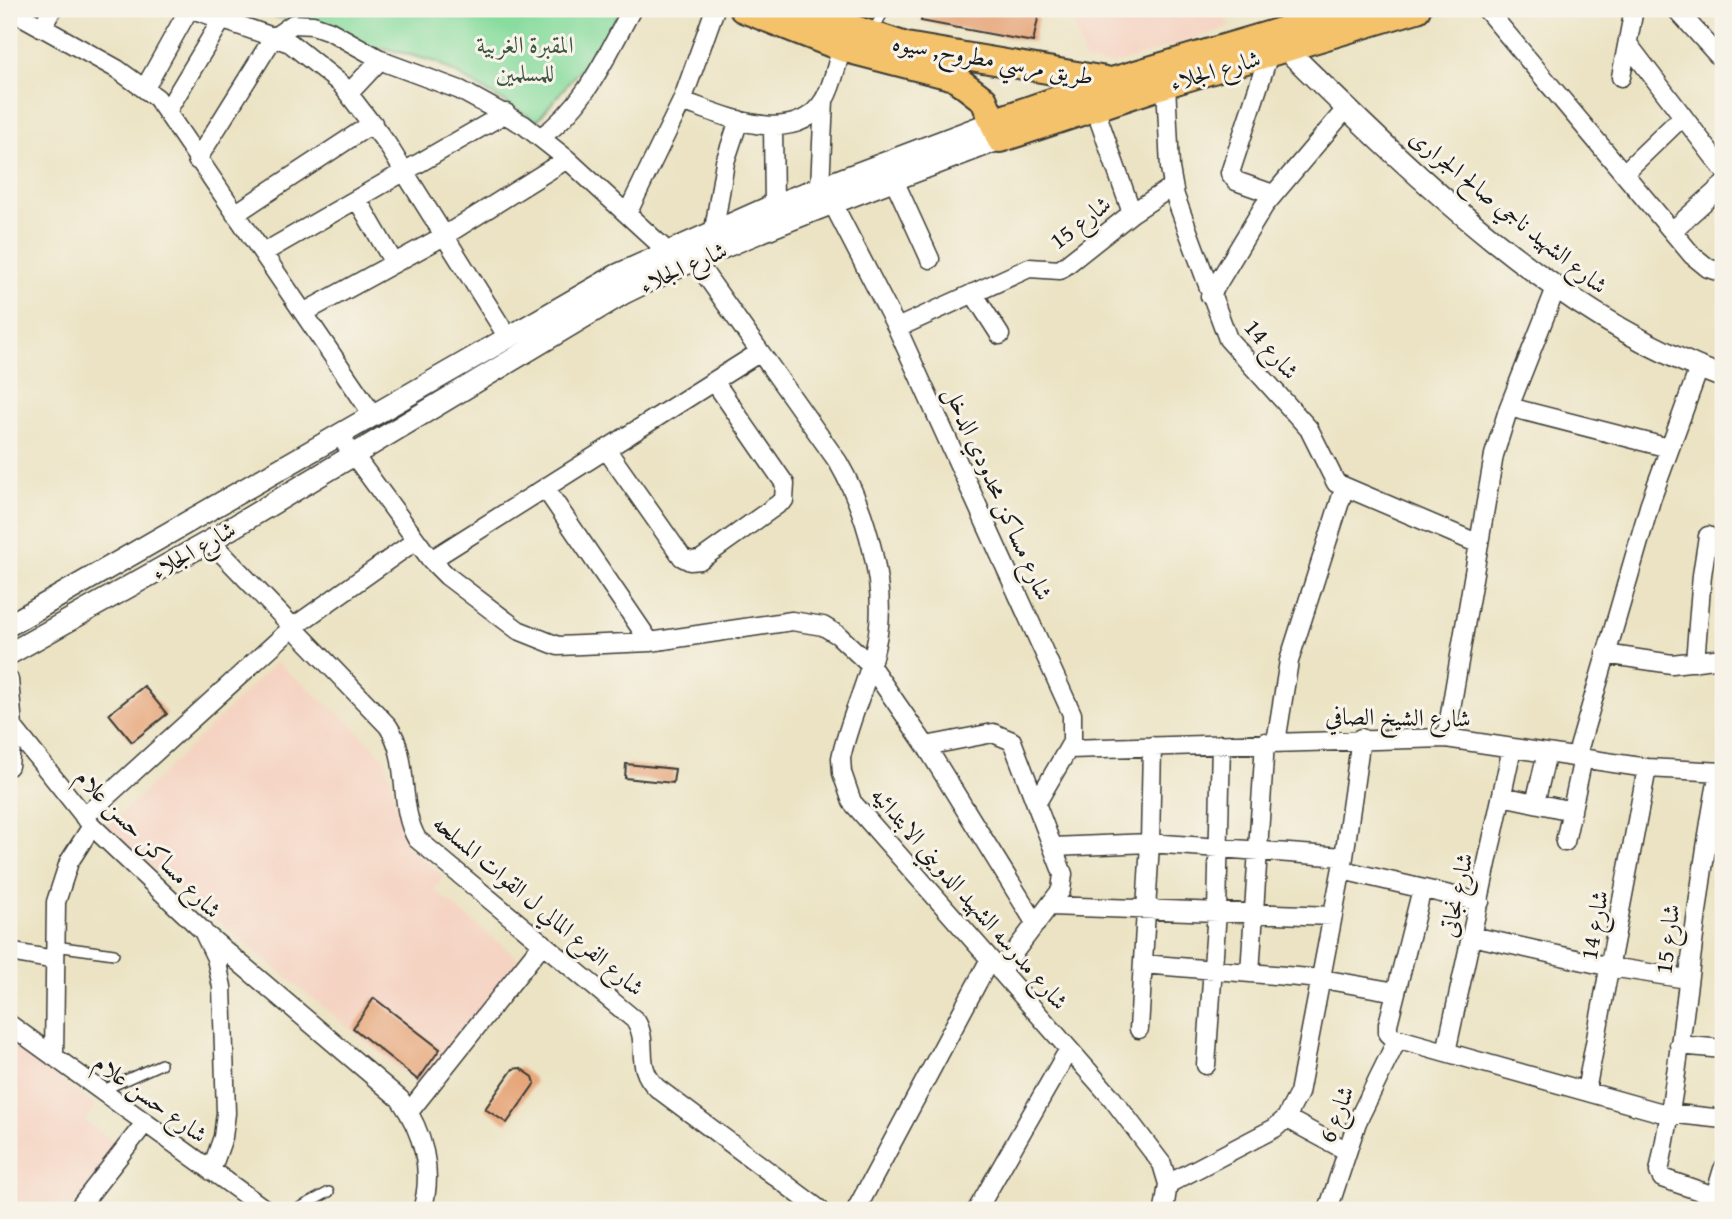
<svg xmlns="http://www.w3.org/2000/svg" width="1732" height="1219" font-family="'Gentium Book Plus',Amiri,serif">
  <rect width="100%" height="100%" fill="#f7f3e8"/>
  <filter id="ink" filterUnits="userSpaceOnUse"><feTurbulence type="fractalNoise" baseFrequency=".0143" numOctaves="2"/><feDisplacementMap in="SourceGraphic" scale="14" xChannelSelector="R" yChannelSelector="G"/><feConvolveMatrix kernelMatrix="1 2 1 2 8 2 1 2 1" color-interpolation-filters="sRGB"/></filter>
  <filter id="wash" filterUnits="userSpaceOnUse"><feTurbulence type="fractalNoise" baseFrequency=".00686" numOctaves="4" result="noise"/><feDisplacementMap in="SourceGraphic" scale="28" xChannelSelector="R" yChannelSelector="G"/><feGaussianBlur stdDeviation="1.57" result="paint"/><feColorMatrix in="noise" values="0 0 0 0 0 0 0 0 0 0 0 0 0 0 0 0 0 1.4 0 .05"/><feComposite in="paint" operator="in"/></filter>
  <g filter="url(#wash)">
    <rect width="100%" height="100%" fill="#ebe3c3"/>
    <path fill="#f5d3c2" d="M1070,9H1221L1230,27L1112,65L1085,61Z
      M276,662L344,718L385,758L407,846L443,876L434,890L520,960L423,1089L106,829Z
      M9,1041L95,1106L85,1121L116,1144V1151L69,1210H9Z"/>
    <path fill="#87dc9e" stroke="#527c5d" stroke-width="2" d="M214,9H622L601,44L537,121L436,62L384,48L373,50L313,22Z"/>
    <g id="blocks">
      <path fill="#e6a478" d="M923,9H1040L1033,42L921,21Z
        M144,686L167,714L132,742L109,714Z
        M626,764L675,769L673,783L625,778Z
        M374,998L440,1049L418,1080L353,1028Z
        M520,1068L533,1077L535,1083L507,1123L485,1109L513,1069Z"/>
    </g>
  </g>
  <g filter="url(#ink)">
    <use href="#blocks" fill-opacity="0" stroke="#3b3a35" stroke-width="2"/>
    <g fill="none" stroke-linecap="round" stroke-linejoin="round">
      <defs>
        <path id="service" d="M873,31L885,9
          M55,946L114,954
          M101,1091L161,1064
          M295,1210L329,1192"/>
        <path id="minor" d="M9,9L117,69L157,98L373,415
          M192,9L290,43L341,84L387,144L507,336
          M1486,9L1692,255L1708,268L1723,273
          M1676,9L1723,61
          M42,28L52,9
          M1628,44L1723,169
          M1269,54L1230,173L1236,181L1273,194
          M1621,77L1634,9
          M1166,84L1170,168L1175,196L1228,339L1309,429L1336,483L1479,544
          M145,88L189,9
          M349,93L381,59
          M682,101C721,114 794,150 824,100C833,86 836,65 842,48
          M1094,106L1132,213
          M167,111L221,21
          M773,126L774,205
          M541,137C586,105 606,56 632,9
          M197,160L273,38L293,24L313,25L330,31L387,63L460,90L524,125L567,159L667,251
          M1624,173L1683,116
          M894,180L930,259
          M820,187L824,100
          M357,199L394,263
          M833,204L897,328L1072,714V742L1036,804
          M235,214L373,123
          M627,214L682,101L715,9
          M714,230L725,162L739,120
          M1672,231L1723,185
          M263,253L506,113
          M695,260L838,462C866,510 889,589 876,644C868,683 849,719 841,758L842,773L852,802L1111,1097L1162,1164L1168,1184L1164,1210
          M973,293L1000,335
          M1210,296L1264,206L1346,109
          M305,312L444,236L567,159
          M897,328L1029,268L1060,270L1132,213L1173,186
          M1509,407L1669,448
          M339,435L431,560L447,576L518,630L558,646L650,642L792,621L823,626L838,635L870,665L926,746L1036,924
          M606,449L682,557L690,561L700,560L784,500L785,484L714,381
          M545,488L650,642
          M210,541L388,726C411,760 397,804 417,839L636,1021C650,1044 633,1065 657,1088L820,1210
          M431,560L760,352
          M1605,654L1672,664L1723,658
          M1695,662L1702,575L1708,536
          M9,680L13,727L9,766
          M13,727L92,826L203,931L216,958L222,987L226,1113L223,1137L211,1171
          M1446,738L1494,455L1509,407L1556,288
          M1276,742L1289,661L1344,489
          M926,746L993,733L1012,741L1063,874L1061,890L1000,971
          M1069,749L1446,738L1647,768L1723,772
          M1576,758L1651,500L1699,368
          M1719,772C1693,905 1686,1040 1659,1172L1662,1178L1723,1199
          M1502,796L1572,811
          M1535,803L1547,753
          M84,817L292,628L415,541
          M1565,842L1583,758
          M1053,847L1150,843L1344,857
          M1342,870L1480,902
          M1422,889L1388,1024V1033L1392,1037L1659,1112L1723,1119
          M1050,906L1333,916
          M208,936L400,1099C423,1132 434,1171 422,1210
          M1472,936L1611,967L1687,979
          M9,952L55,960
          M1143,964L1322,979L1396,992
          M1250,973L1265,742
          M9,1024L266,1210
          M1139,1029L1150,843L1152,746
          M1679,1045L1723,1049
          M1446,1052L1512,748
          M54,1057L56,902L69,862L92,826
          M1206,1065L1217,911L1221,744
          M1586,1091L1647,768
          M409,1112L543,943
          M1286,1118L1347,1151
          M1168,1184L1275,1128L1286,1118L1299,1093L1344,857L1361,738
          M1715,1196L1723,1169
          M77,1210L145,1123
          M856,1210L990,959
          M977,1210L1069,1049
          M1328,1210L1357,1122L1397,1040"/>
        <path id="tertiary" d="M1286,49C1411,172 1557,317 1723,377
          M9,625L617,275L774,205L993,122
          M9,654L210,541L624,293C745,233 874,188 1000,139"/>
        <path id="primary" d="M743,9L842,48L954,77L984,100L1000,139L1166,84L1417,9
          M795,9L906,46L1106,80
          M993,122L1112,81L1342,13"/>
      </defs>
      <use href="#service" stroke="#3b3a35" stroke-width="12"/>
      <use href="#minor" stroke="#3b3a35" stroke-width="21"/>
      <use href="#tertiary" stroke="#3b3a35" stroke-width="24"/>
      <use href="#primary" stroke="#3b3a35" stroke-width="30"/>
      <use href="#service" stroke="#fff" stroke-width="9"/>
      <use href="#minor" stroke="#fff" stroke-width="18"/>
      <use href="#tertiary" stroke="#fff" stroke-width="21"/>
      <use href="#primary" stroke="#f3c26a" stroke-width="26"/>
    </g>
  </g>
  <g text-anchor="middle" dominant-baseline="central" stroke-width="6" stroke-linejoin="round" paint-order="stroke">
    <g font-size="24" fill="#3c5643" stroke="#f7f3e8">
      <text x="525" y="44">المقبرة الغربية<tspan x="525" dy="28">للمسلمين</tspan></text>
    </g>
    <g font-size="24" fill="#1c1c1c" stroke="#f7f3e8">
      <text transform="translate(993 59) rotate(10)">طريق مرسي مطروح, سيوه</text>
      <text transform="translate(1215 70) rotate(-16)">شارع الجلاء</text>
      <text transform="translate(1509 211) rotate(39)">شارع الشهيد ناجي صالح الجرارى</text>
      <text transform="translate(1080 222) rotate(-38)">شارع 15</text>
      <text transform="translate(683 267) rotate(-24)">شارع الجلاء</text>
      <text transform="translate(1272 349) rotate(50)">شارع 14</text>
      <text transform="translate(999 493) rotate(66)">شارع مساكن محدودي الدخل</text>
      <text transform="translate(193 550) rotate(-30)">شارع الجلاء</text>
      <text transform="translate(1398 717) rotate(1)">شارع الشيخ الصافي</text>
      <text transform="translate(149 843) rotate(46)">شارع مساكن حسن علام</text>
      <text transform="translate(1456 895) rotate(-78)">شارع نجاتى</text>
      <text transform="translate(970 898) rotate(49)">شارع مدرسه الشهيد الدويني الابتدائيه</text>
      <text transform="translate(539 905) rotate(40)">شارع الفرع المالي ل القوات المسلحه</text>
      <text transform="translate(1594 925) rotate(-80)">شارع 14</text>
      <text transform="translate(1667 939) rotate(-83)">شارع 15</text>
      <text transform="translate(151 1098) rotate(36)">شارع حسن علام</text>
      <text transform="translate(1336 1114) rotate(-69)">شارع 6</text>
    </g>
  </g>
  <rect width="1732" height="1219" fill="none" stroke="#f7f3e8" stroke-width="35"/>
</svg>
